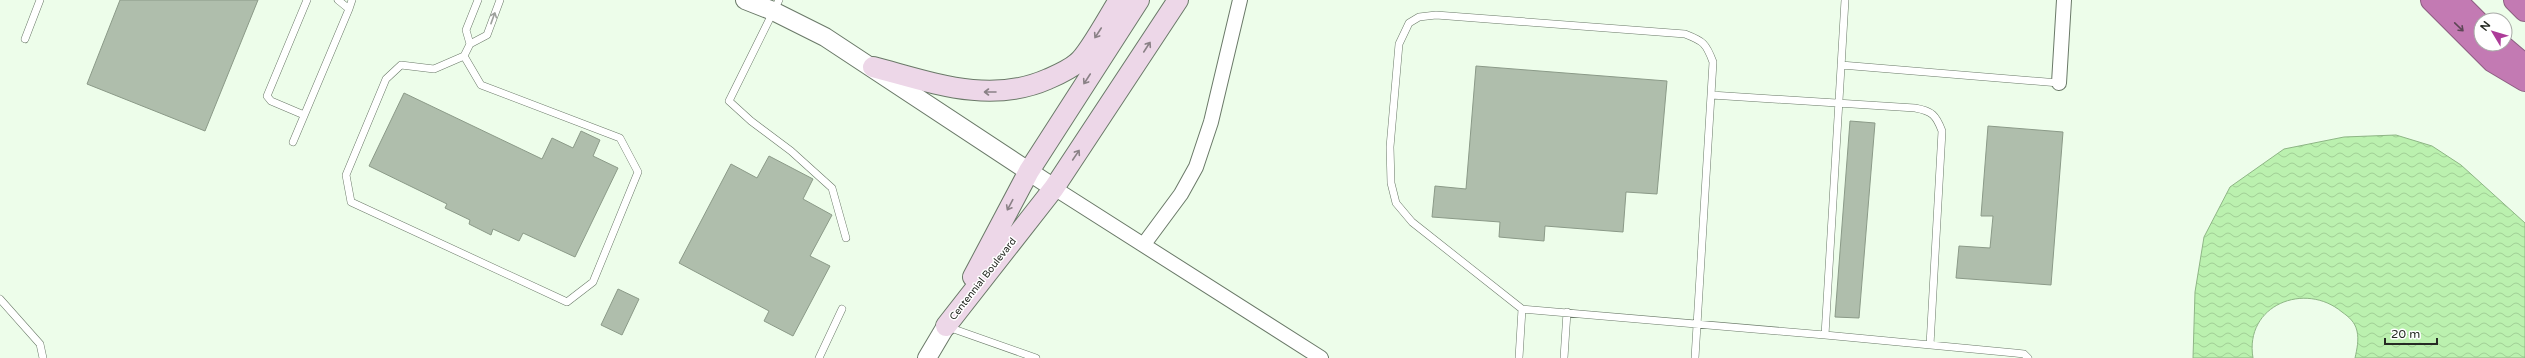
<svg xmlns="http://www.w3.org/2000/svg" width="2525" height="358" font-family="'Varela Round',sans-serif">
  <defs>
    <pattern id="water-waves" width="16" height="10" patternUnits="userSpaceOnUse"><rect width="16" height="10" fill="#bbf1af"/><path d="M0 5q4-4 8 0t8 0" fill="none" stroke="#a1cf96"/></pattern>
  </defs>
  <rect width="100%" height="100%" fill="#edfdea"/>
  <path fill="url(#water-waves)" stroke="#8eb685" d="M2396,135L2432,146L2461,165L2525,223V358H2355C2357,349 2359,340 2357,331C2355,322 2349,317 2342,312C2305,281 2244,305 2253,358H2193L2195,292L2204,237L2230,187L2284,149L2344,137Z"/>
  <path fill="#afbeac" stroke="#8b9a88" d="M120,0H258L205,131L87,84Z
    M1476,66L1667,81L1657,194L1626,192L1623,232L1545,226L1544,241L1499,237L1500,222L1432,217L1435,186L1466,189Z
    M404,93L542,159L552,138L573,148L581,131L600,140L593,156L618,168L575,257L523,233L519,241L493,229L491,235L469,224L470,220L445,208L447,204L369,166Z
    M1850,121L1875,123L1859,318L1835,317Z
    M1988,126L2063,132L2051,285L1956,278L1959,246L1990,248L1993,216H1981Z
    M769,156L813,179L803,199L832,215L810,256L830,266L793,336L764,321L769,311L679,263L731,164L757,178Z
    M618,289L639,299L622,335L601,325Z"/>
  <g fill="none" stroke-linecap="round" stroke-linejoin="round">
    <defs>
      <path id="service" d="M338,0L349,9L352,0
        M478,0L466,30L470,44L487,35L500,0
        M779,0L729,101L751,121L791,151L832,188L846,238
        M25,39L40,0
        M464,56L481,85L620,138L638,172L593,282L567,302L351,202L346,175L386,79L401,65L434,69L464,56L470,44
        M1841,65L2059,83
        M1711,95L1915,108C1932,111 1936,115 1942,131L1930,345
        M304,115L271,101L267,96L307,0
        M293,142L349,9
        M0,299L40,344L43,358
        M1522,309L1412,222L1396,203L1391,183L1390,147L1399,44L1409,23L1419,17L1436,15L1685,34C1703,41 1706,43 1713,62L1695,358
        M948,327L1036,358
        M1825,335L2015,353L2024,354L2028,358
        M819,358L842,309
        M1519,358L1522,309L1825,335L1845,0
        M1564,358L1567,312"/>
      <path id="minor" d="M2059,83L2064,0
        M1054,188L1321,358
        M1144,244L1181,194L1196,167L1211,122L1240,0"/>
      <path id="tertiary" d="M745,0L773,11L825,37L1054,188
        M927,358L946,326"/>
      <path id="secondary" d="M873,67C931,82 989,105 1048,79C1057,75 1069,70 1077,63C1088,55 1110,14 1119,0
        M973,277L1029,171L1139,0
        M946,326L1054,188L1178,0"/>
      <path id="motorway" d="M2432,0L2493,61L2525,80
        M2455,0L2481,26
        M2515,0L2525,10
        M2499,44L2525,66"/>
    </defs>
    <use href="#service" stroke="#6a7968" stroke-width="8"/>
    <use href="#minor" stroke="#6a7968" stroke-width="16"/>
    <use href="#tertiary" stroke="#6a7968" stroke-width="20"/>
    <use href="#secondary" stroke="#6a7968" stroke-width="22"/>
    <use href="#motorway" stroke="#8c5e81" stroke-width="24"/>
    <use href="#service" stroke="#fff" stroke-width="7"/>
    <use href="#minor" stroke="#fff" stroke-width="14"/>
    <use href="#tertiary" stroke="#fff" stroke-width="18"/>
    <use href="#secondary" stroke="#edd7e8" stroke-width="20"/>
    <use href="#motorway" stroke="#c37ab3" stroke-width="22"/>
  </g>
  <defs><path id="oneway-shaft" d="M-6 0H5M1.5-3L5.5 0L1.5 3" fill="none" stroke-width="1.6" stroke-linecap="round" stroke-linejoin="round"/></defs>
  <use stroke="#9da09c" href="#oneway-shaft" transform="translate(493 18) rotate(-70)"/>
  <use stroke="#5d4756" href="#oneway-shaft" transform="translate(2459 27) rotate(44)"/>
  <g stroke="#8a8186">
    <use href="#oneway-shaft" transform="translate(1098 33) rotate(123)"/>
    <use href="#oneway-shaft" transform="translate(1147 47) rotate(-57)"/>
    <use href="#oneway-shaft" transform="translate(1087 79) rotate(123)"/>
    <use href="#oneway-shaft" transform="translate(990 92) rotate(180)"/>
    <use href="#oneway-shaft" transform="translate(1076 155) rotate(-56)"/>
    <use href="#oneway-shaft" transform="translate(1010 205) rotate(118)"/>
  </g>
  <g text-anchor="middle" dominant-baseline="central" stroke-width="3" stroke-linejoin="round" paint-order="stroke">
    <g font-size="10" fill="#262b24" stroke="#fff">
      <text transform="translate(983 279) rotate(-52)">Centennial Boulevard</text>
    </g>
  </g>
  <g transform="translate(2493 32) rotate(308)"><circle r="19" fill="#ffffff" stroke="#a8aaa7"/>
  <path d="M0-3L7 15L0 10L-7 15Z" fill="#ad3c99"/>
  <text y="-6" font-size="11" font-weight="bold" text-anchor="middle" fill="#262b24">N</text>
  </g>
  <path d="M2385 338v6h52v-6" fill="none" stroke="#262b24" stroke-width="2"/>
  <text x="2391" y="338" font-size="12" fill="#262b24" stroke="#ffffff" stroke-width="3" paint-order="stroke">20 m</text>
</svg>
